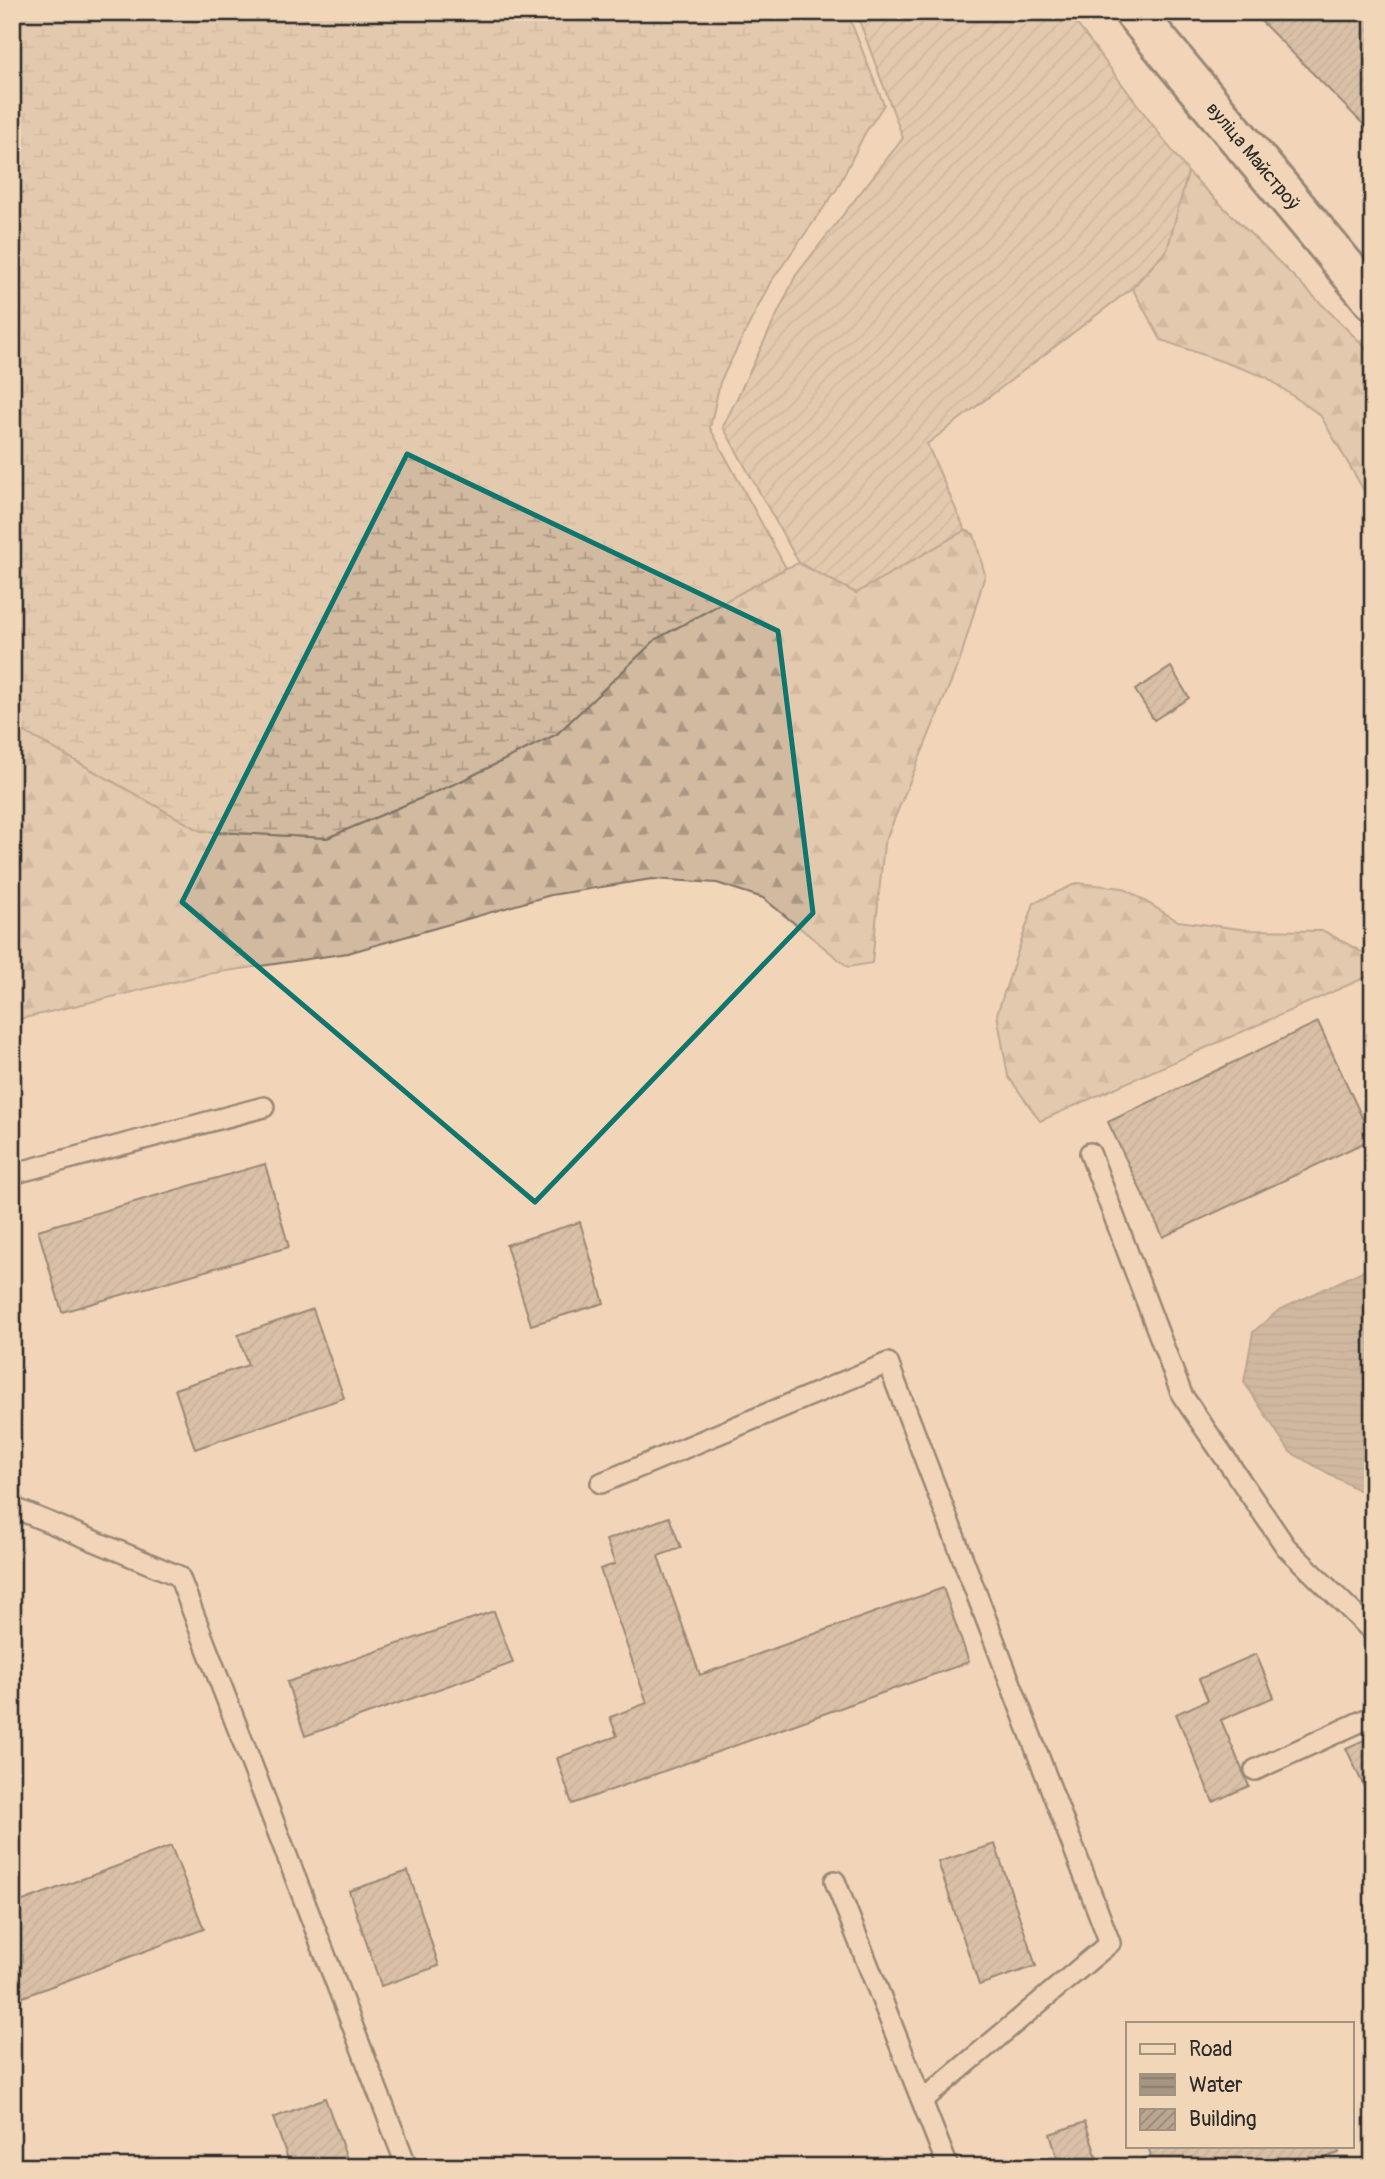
<svg xmlns="http://www.w3.org/2000/svg" width="1385" height="2179" font-family="Pangolin,sans-serif">
  <defs>
    <pattern id="forest-firs" width="22" height="20" patternUnits="userSpaceOnUse" patternTransform="scale(1.75)"><rect width="22" height="20" fill="#d1baa0"/><path d="M5 1l3.5 6h-7zM16 11l3.5 6h-7z" fill="#aa9783"/></pattern>
    <pattern id="wetland-marsh" width="20" height="14" patternUnits="userSpaceOnUse" patternTransform="scale(1.75)"><rect width="20" height="14" fill="#d1baa0"/><path d="M1 5h8M5 5V1M11 12h8M15 12V8" fill="none" stroke="#aa9783"/></pattern>
    <pattern id="garden-furrows" width="10" height="10" patternUnits="userSpaceOnUse" patternTransform="scale(1.75)"><rect width="10" height="10" fill="#d1baa0"/><path d="M-1 1l2-2M0 10L10 0M9 11l2-2" fill="none" stroke="#aa9783"/></pattern>
    <pattern id="water-rules" width="6" height="5" patternUnits="userSpaceOnUse" patternTransform="scale(1.75)"><rect width="6" height="5" fill="#a59582"/><path d="M0 2.5h6" fill="none" stroke="#877a6b"/></pattern>
    <pattern id="building-hatch" width="6" height="6" patternUnits="userSpaceOnUse" patternTransform="scale(1.75)"><rect width="6" height="6" fill="#bba691"/><path d="M-1 1l2-2M0 6l6-6M5 7l2-2" fill="none" stroke="#988777"/></pattern>
  </defs>
  <rect width="100%" height="100%" fill="#f2d6b8"/>
  <filter id="ink" filterUnits="userSpaceOnUse"><feTurbulence type="fractalNoise" baseFrequency=".0143" numOctaves="2"/><feDisplacementMap in="SourceGraphic" scale="14" xChannelSelector="R" yChannelSelector="G"/><feConvolveMatrix kernelMatrix="1 2 1 2 8 2 1 2 1" color-interpolation-filters="sRGB"/></filter>
  <g filter="url(#ink)">
    <path fill="url(#forest-firs)" stroke="#7e7266" stroke-width="2" d="M1188,172L1373,355V506L1320,415L1266,377L1161,340L1132,288L1167,250Z
      M965,530L974,534L985,575L960,660L884,844L872,963L848,967L763,898L717,883L652,879L551,895L348,953L207,974L12,1021V725L201,831L327,838L459,782L557,734L656,639L786,568L799,563L856,593Z
      M1077,883L1123,888L1178,921L1249,930L1324,931L1373,958V974L1040,1121L1008,1076L997,1014L1034,903Z"/>
    <path fill="url(#wetland-marsh)" stroke="#7e7266" stroke-width="2" d="M12,12H847L884,105L865,133L837,189L770,283L720,382L710,428L786,568L656,639L557,734L459,782L327,838L201,831L12,725Z"/>
    <path fill="url(#garden-furrows)" stroke="#7e7266" stroke-width="2" d="M856,12H1068L1188,172L1167,250L1132,288L927,444L965,530L856,593L799,563L723,427L796,275L903,138Z"/>
    <path fill="url(#water-rules)" stroke="#746b5f" stroke-width="2" d="M1373,1266V1498L1290,1452L1244,1382L1253,1332L1279,1310Z"/>
    <path fill="url(#building-hatch)" stroke="#2b2b2b" stroke-width="2" d="M1252,12H1371L1373,134Z
      M1171,667L1189,698L1154,720L1135,690Z
      M1318,1022L1372,1139L1163,1237L1108,1122Z
      M265,1164L289,1247L62,1312L38,1230Z
      M580,1222L604,1303L531,1325L506,1245Z
      M313,1309L344,1398L195,1449L175,1389L248,1365L238,1335Z
      M669,1517L681,1548L658,1556L700,1675L943,1588L969,1662L572,1804L557,1758L617,1736L610,1717L647,1703L600,1569L615,1564L606,1540Z
      M494,1611L513,1663L305,1736L287,1682Z
      M1256,1654L1274,1697L1221,1720L1249,1786L1213,1802L1176,1714L1208,1700L1199,1679Z
      M1373,1736V1806L1346,1748Z
      M995,1844L1036,1966L979,1985L938,1862Z
      M171,1846L204,1929L12,2001V1905Z
      M408,1871L439,1966L381,1986L349,1891Z
      M325,2098L350,2167H291L273,2118Z
      M1085,2122L1100,2167H1060L1050,2134Z
      M1148,2146H1337L1339,2153L1297,2167H1118L1151,2156Z"/>
    <g fill="none" stroke-linecap="round" stroke-linejoin="round">
      <defs>
        <path id="service" d="M1090,1153L1182,1395L1286,1547L1373,1632
          M12,1174L264,1107
          M601,1483L888,1363L1110,1943L922,2101
          M12,1507L179,1576L407,2167
          M1255,1770L1373,1716
          M835,1881L948,2167"/>
        <path id="minor" d="M1134,12L1373,300"/>
      </defs>
      <use href="#service" stroke="#2b2b2b" stroke-width="24"/>
      <use href="#minor" stroke="#2b2b2b" stroke-width="44"/>
      <use href="#service" stroke="#f2d6b8" stroke-width="19"/>
      <use href="#minor" stroke="#f2d6b8" stroke-width="38"/>
    </g>
  </g>
  <path d="M0 0H1385V2179H0ZM407,454L778,631L813,913L535,1202L182,902Z" fill="#f2d6b8" fill-opacity=".55" fill-rule="evenodd"/>
  <path fill="none" stroke="#0f766e" stroke-width="5" stroke-linejoin="round" d="M407,454L778,631L813,913L535,1202L182,902Z"/>
  <g text-anchor="middle" dominant-baseline="central" stroke-width="5" stroke-linejoin="round" paint-order="stroke">
    <g font-size="19" fill="#2b2b2b" stroke="#f2d6b8">
      <text transform="translate(1253 156) rotate(50)">вуліца Майстроў</text>
    </g>
  </g>
  <rect width="1385" height="2179" fill="none" stroke="#f2d6b8" stroke-width="42"/>
  <rect x="21" y="21" width="1343" height="2137" fill="none" stroke="#2b2b2b" stroke-width="2.5" filter="url(#ink)"/>
  <rect x="1126" y="2022" width="228" height="126" fill="#f2d6b8" stroke="#a29280" stroke-width="2"/>
  <rect x="1140" y="2044" width="35" height="10" fill="#f2d6b8" stroke="#a29280" stroke-width="2"/>
  <text x="1189" y="2056" font-size="21" fill="#2b2b2b">Road</text>
  <rect x="1140" y="2074" width="35" height="21" fill="url(#water-rules)" stroke="#a29280" stroke-width="2"/>
  <text x="1189" y="2092" font-size="21" fill="#2b2b2b">Water</text>
  <rect x="1140" y="2109" width="35" height="21" fill="url(#building-hatch)" stroke="#a29280" stroke-width="2"/>
  <text x="1189" y="2126" font-size="21" fill="#2b2b2b">Building</text>
</svg>
